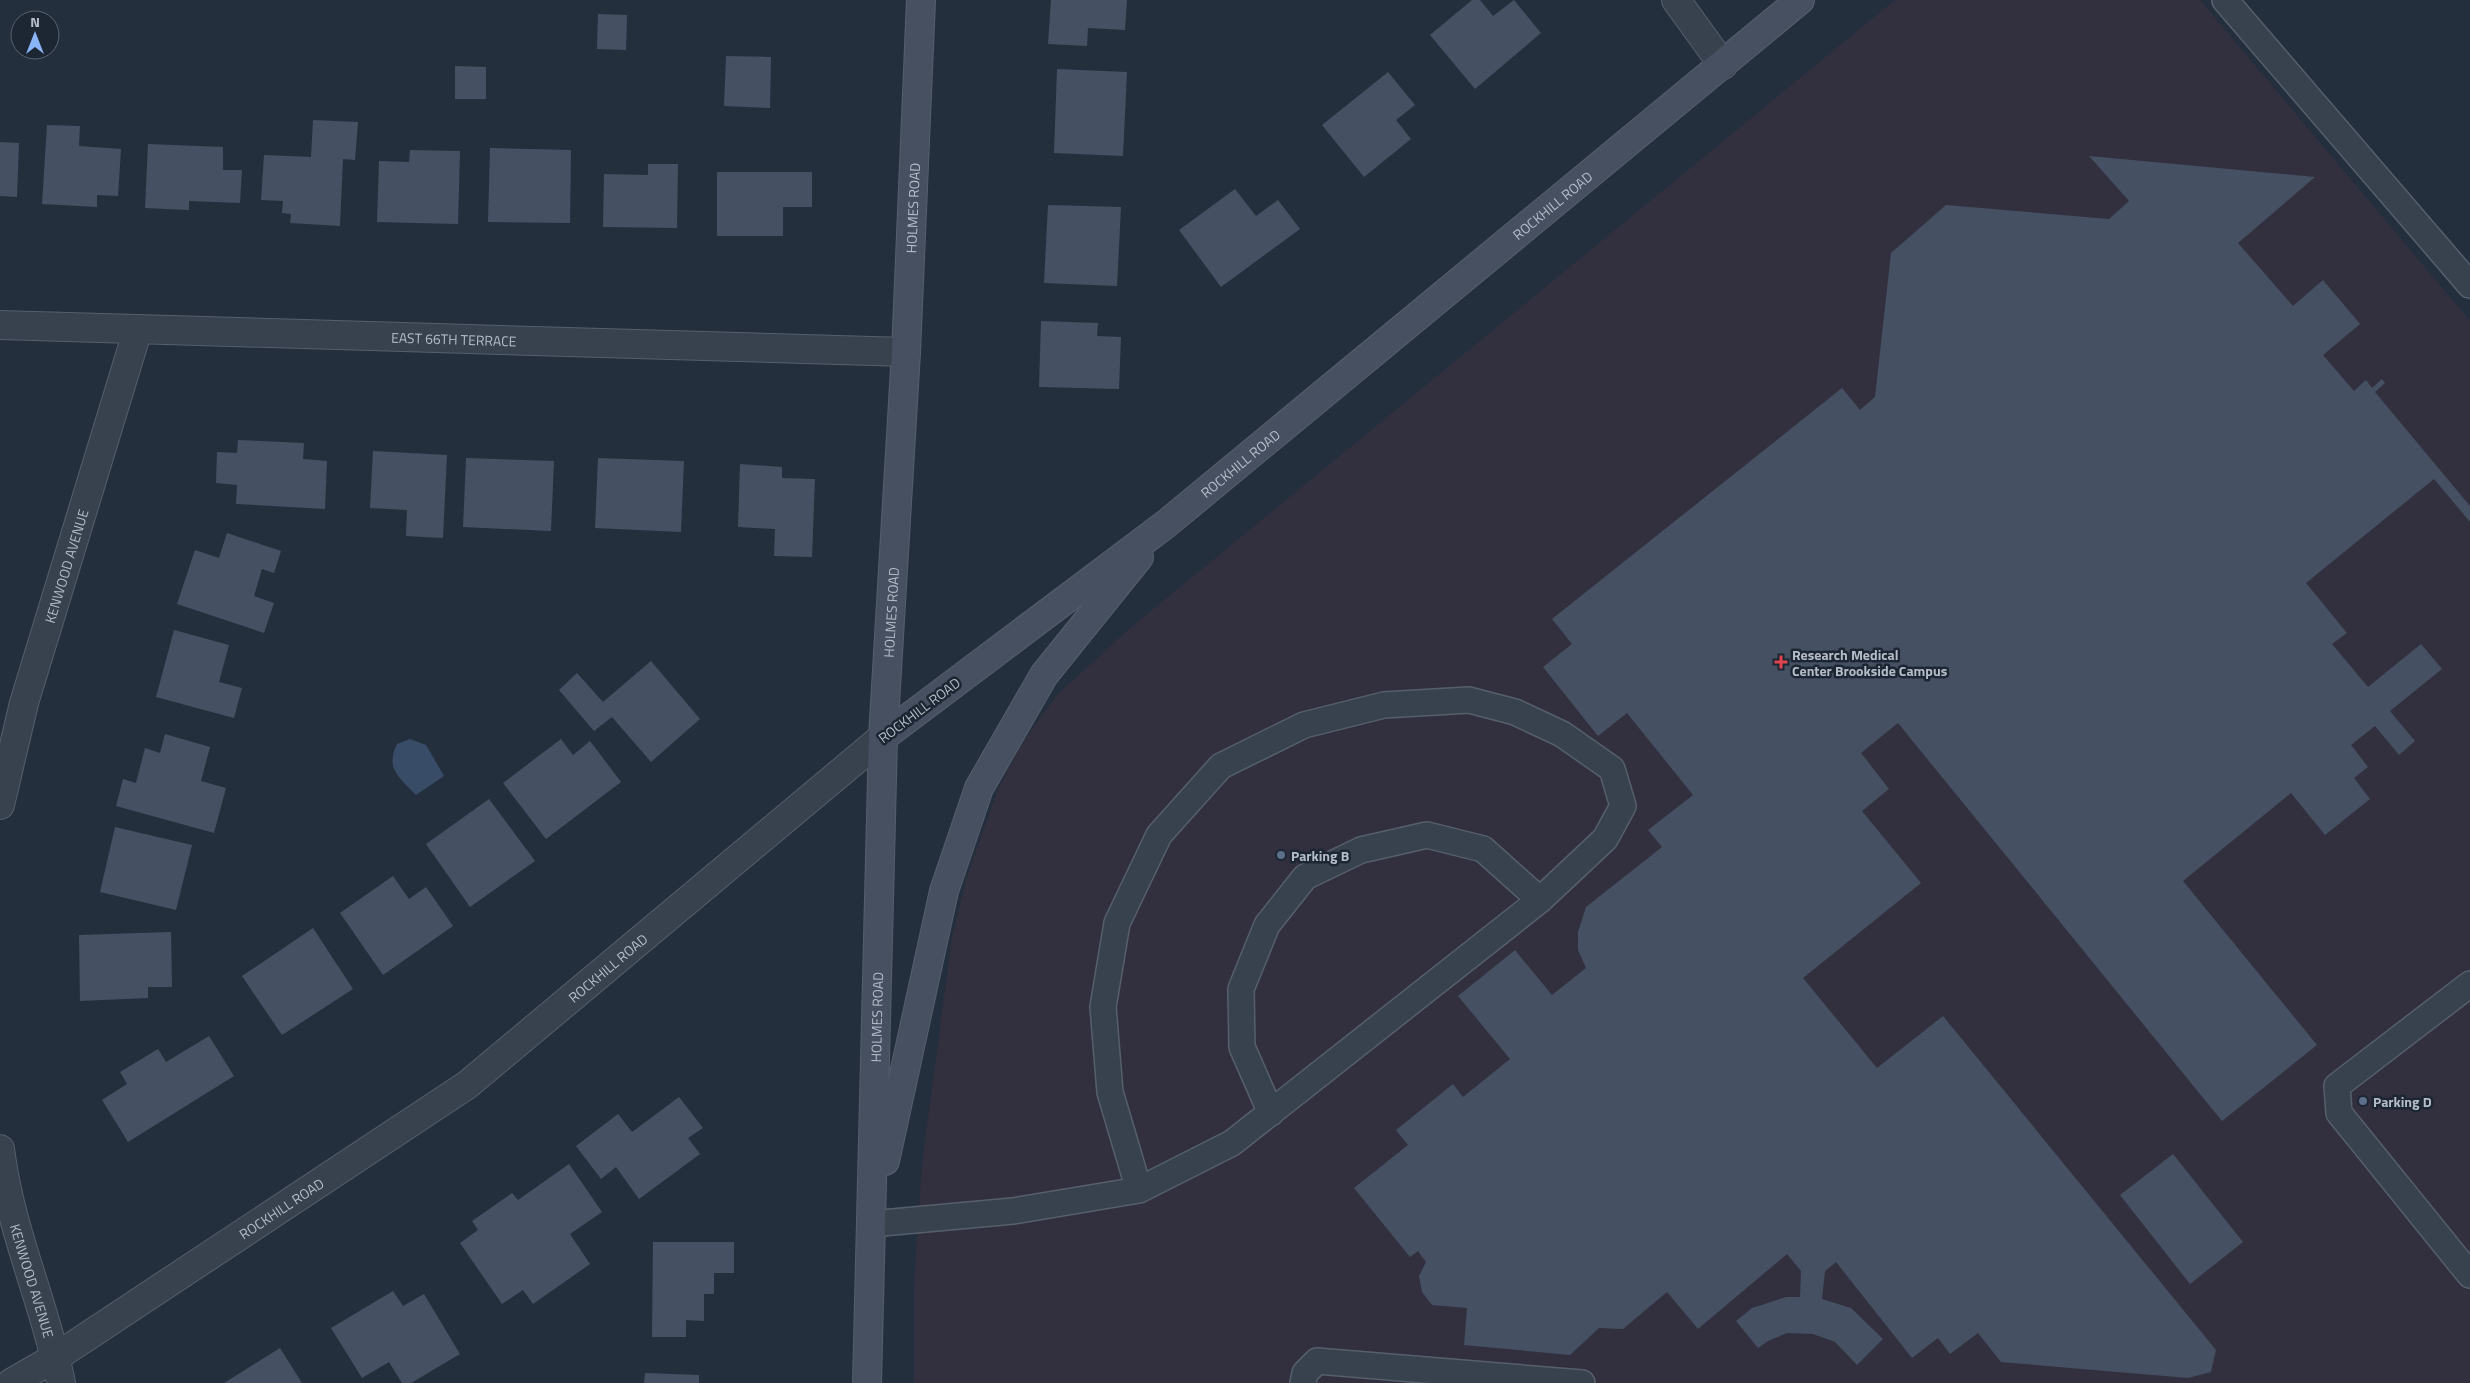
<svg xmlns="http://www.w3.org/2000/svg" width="2470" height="1383" font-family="'Titillium Web',sans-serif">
  <rect width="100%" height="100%" fill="#242f3e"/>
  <path fill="#32303f" d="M1895,0H2200L2470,321V1383H914V1283L922,1164L952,938L967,877L998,789L1024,740L1057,695L1129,629Z"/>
  <path fill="#394c67" d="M410,739L426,745L444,776L416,795C399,777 385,769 397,744Z"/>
  <path fill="#455162" d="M1051,0H1127L1125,30L1088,28L1087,46L1048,44Z
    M1472,0H1480L1493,16L1514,0L1541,33L1475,89L1430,35Z
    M598,14L627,15L626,50L597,49Z
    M726,56L771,57L770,108L724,106Z
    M455,66L486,67V99H455Z
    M1057,69L1127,72L1123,156L1054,153Z
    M1388,72L1415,105L1396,120L1411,139L1364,177L1322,125Z
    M313,120L358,122L355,160L343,159L340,226L290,223L291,214L282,213L283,201L261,200L264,155L311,157Z
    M47,125L80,126L79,146L121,149L118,196L97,195V207L42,204Z
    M0,142L19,143L17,197L0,196Z
    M148,144L223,147V170H242L240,203L189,201V210L145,208Z
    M490,148L571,150L570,223L488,222Z
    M410,150L460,151L458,224L377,222L379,161L409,162Z
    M2089,156L2315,177L2238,243L2293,306L2323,280L2360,324L2323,355L2354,391L2366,380L2372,388L2382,379L2385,383L2375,392L2470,506V522L2434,479L2306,583L2347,633L2332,644L2368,687L2421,644L2442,669L2390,711L2415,741L2399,755L2375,726L2351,745L2368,767L2354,778L2370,799L2325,835L2291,793L2183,881L2317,1045L2222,1121L1898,723L1861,753L1889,789L1862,811L1921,883L1803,978L1877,1068L1943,1016L2216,1350L2211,1372L2188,1378L2001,1362L1978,1333L1950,1354L1938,1338L1912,1358L1836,1262L1825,1271L1822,1299L1851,1308L1883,1339L1857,1365L1835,1342L1813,1334L1787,1333L1768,1341L1758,1348L1736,1321L1752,1308L1786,1297H1800L1801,1271L1787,1254L1698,1329L1667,1292L1623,1329L1599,1328L1570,1355L1464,1345L1467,1308L1432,1305L1422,1292L1419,1276L1426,1262L1418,1251L1410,1257L1354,1188L1408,1145L1396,1130L1453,1084L1463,1097L1510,1059L1458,996L1515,950L1552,995L1586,968L1578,950V932L1586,907L1662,847L1648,830L1693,795L1627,713L1598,736L1543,667L1572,644L1552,619L1842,388L1860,410L1875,397L1891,253L1946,205L2109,219L2129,201Z
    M648,164H678L677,228L603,227L604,174L648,175Z
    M717,172H812V207H783V236H717Z
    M1235,189L1256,216L1278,200L1300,229L1221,287L1179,230Z
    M1048,205L1121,207L1117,286L1044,283Z
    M1041,321L1098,323L1097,336L1121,337L1119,389L1039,387Z
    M238,440L304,443L303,459L327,461L325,509L236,504L237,485L216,483L217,452L237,453Z
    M373,451L447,455L443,538L406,536L407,510L370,508Z
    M466,458L554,461L551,531L463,527Z
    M598,458L684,461L681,532L595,528Z
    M740,464L782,467V478L815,479L812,557L774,556L775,529L738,527Z
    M227,533L281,551L274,573L262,569L254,596L274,603L264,633L177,604L195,550L219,558Z
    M174,630L229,645L219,682L242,688L234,718L156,697Z
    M651,661L700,719L651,762L612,717L594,731L559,690L577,673L603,702Z
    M165,734L210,747L201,781L226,788L214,833L116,806L123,779L136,783L145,748L160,753Z
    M561,739L573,755L590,741L621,782L546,839L503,783Z
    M489,799L535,861L470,907L426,844Z
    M115,827L192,845L176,910L100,892Z
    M393,876L409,899L426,887L453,926L383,975L340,913Z
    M313,928L353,989L282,1035L242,976Z
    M171,932L172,987H148V998L80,1001L79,935Z
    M209,1036L234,1076L128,1142L102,1100L127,1084L120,1072L158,1049L166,1062Z
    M679,1097L703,1128L688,1138L700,1154L639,1199L616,1167L601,1179L576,1146L618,1114L632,1132Z
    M2173,1154L2243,1242L2190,1284L2120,1195Z
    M569,1164L602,1212L570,1234L590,1264L533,1304L523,1290L502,1304L460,1243L478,1230L472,1221L512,1193L518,1200Z
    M653,1242H734V1273H714V1294H704V1321L686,1320V1337H652Z
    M393,1291L403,1306L424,1294L460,1354L411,1383H402L389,1362L362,1378L331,1328Z
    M280,1348L302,1383H224Z
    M645,1373L699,1375V1383H644Z"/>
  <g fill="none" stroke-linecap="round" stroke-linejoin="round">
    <defs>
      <path id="lane" d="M2225,0L2470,285
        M2470,984L2337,1086L2339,1113L2470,1275
        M1139,1190L1110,1092L1103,1007L1117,923L1159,835L1221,766L1304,725L1384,705L1469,700L1515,712L1562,734L1612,769L1623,806L1605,839L1540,900L1483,849L1427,835L1361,850L1305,877L1267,925L1241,989L1242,1047L1271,1113
        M871,1224L1013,1211L1139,1190L1232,1143L1540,900
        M1303,1383L1305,1373L1317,1361L1582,1383"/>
      <g id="street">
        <path d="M1676,0L1723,65"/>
        <path id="s1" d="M0,325L906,352"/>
        <path id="s2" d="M0,805L24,703L138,329"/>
        <path id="s3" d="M0,1149C10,1230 45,1304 61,1383"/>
        <path id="s4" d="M11,1383L56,1357L467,1085L883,737"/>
      </g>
      <g id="secondary">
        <path id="s5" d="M883,737L1166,524L1800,0"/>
        <path d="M885,1161L944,891L979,788L1044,675L1139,557"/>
        <path id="s6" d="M867,1383L883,737L906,352L921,0"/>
      </g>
    </defs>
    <use href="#lane" stroke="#565f6c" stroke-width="28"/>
    <use href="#street" stroke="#565f6c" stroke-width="30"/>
    <use href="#secondary" stroke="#565f6c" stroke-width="30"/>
    <use href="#lane" stroke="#38414e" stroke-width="25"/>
    <use href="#street" stroke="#38414e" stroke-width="28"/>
    <use href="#secondary" stroke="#465061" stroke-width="28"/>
  </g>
  <path fill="#e0444e" stroke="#1d2633" stroke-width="2" d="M1778.5 654.5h5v5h5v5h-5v5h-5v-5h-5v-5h5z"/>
  <g fill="#5c6f8a" stroke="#1d2633" stroke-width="2">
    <circle cx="1281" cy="855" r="5"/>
    <circle cx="2363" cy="1101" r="5"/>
  </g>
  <g text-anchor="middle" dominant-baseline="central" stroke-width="5" stroke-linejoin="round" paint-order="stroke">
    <g font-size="14" fill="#b4bcc9" stroke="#1d2633">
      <text stroke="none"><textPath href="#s5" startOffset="855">ROCKHILL ROAD</textPath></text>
      <text stroke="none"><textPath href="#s6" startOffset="1176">HOLMES ROAD</textPath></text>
      <text stroke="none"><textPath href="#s1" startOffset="454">EAST 66TH TERRACE</textPath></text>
      <text stroke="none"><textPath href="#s5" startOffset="450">ROCKHILL ROAD</textPath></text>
      <text stroke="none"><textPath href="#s2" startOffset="248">KENWOOD AVENUE</textPath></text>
      <text stroke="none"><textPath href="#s6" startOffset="771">HOLMES ROAD</textPath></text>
      <text transform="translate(919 710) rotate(-37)">ROCKHILL ROAD</text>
      <text stroke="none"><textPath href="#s4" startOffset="728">ROCKHILL ROAD</textPath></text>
      <text stroke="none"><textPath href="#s6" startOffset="366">HOLMES ROAD</textPath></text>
      <text stroke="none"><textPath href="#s4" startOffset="322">ROCKHILL ROAD</textPath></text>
      <text stroke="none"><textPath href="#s3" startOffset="136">KENWOOD AVENUE</textPath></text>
    </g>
    <g font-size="14" font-weight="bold" fill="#b4bcc9" stroke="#1d2633" text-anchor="start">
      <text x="1792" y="654">Research Medical<tspan x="1792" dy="16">Center Brookside Campus</tspan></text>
      <text x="1291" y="855">Parking B</text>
      <text x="2373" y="1101">Parking D</text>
    </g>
  </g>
  <g transform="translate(35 35)"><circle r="24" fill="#1d2633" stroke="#59626f"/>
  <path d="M0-4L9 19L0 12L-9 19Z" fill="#8ab4f8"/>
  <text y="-8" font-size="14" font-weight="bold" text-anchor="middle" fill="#b4bcc9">N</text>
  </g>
</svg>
